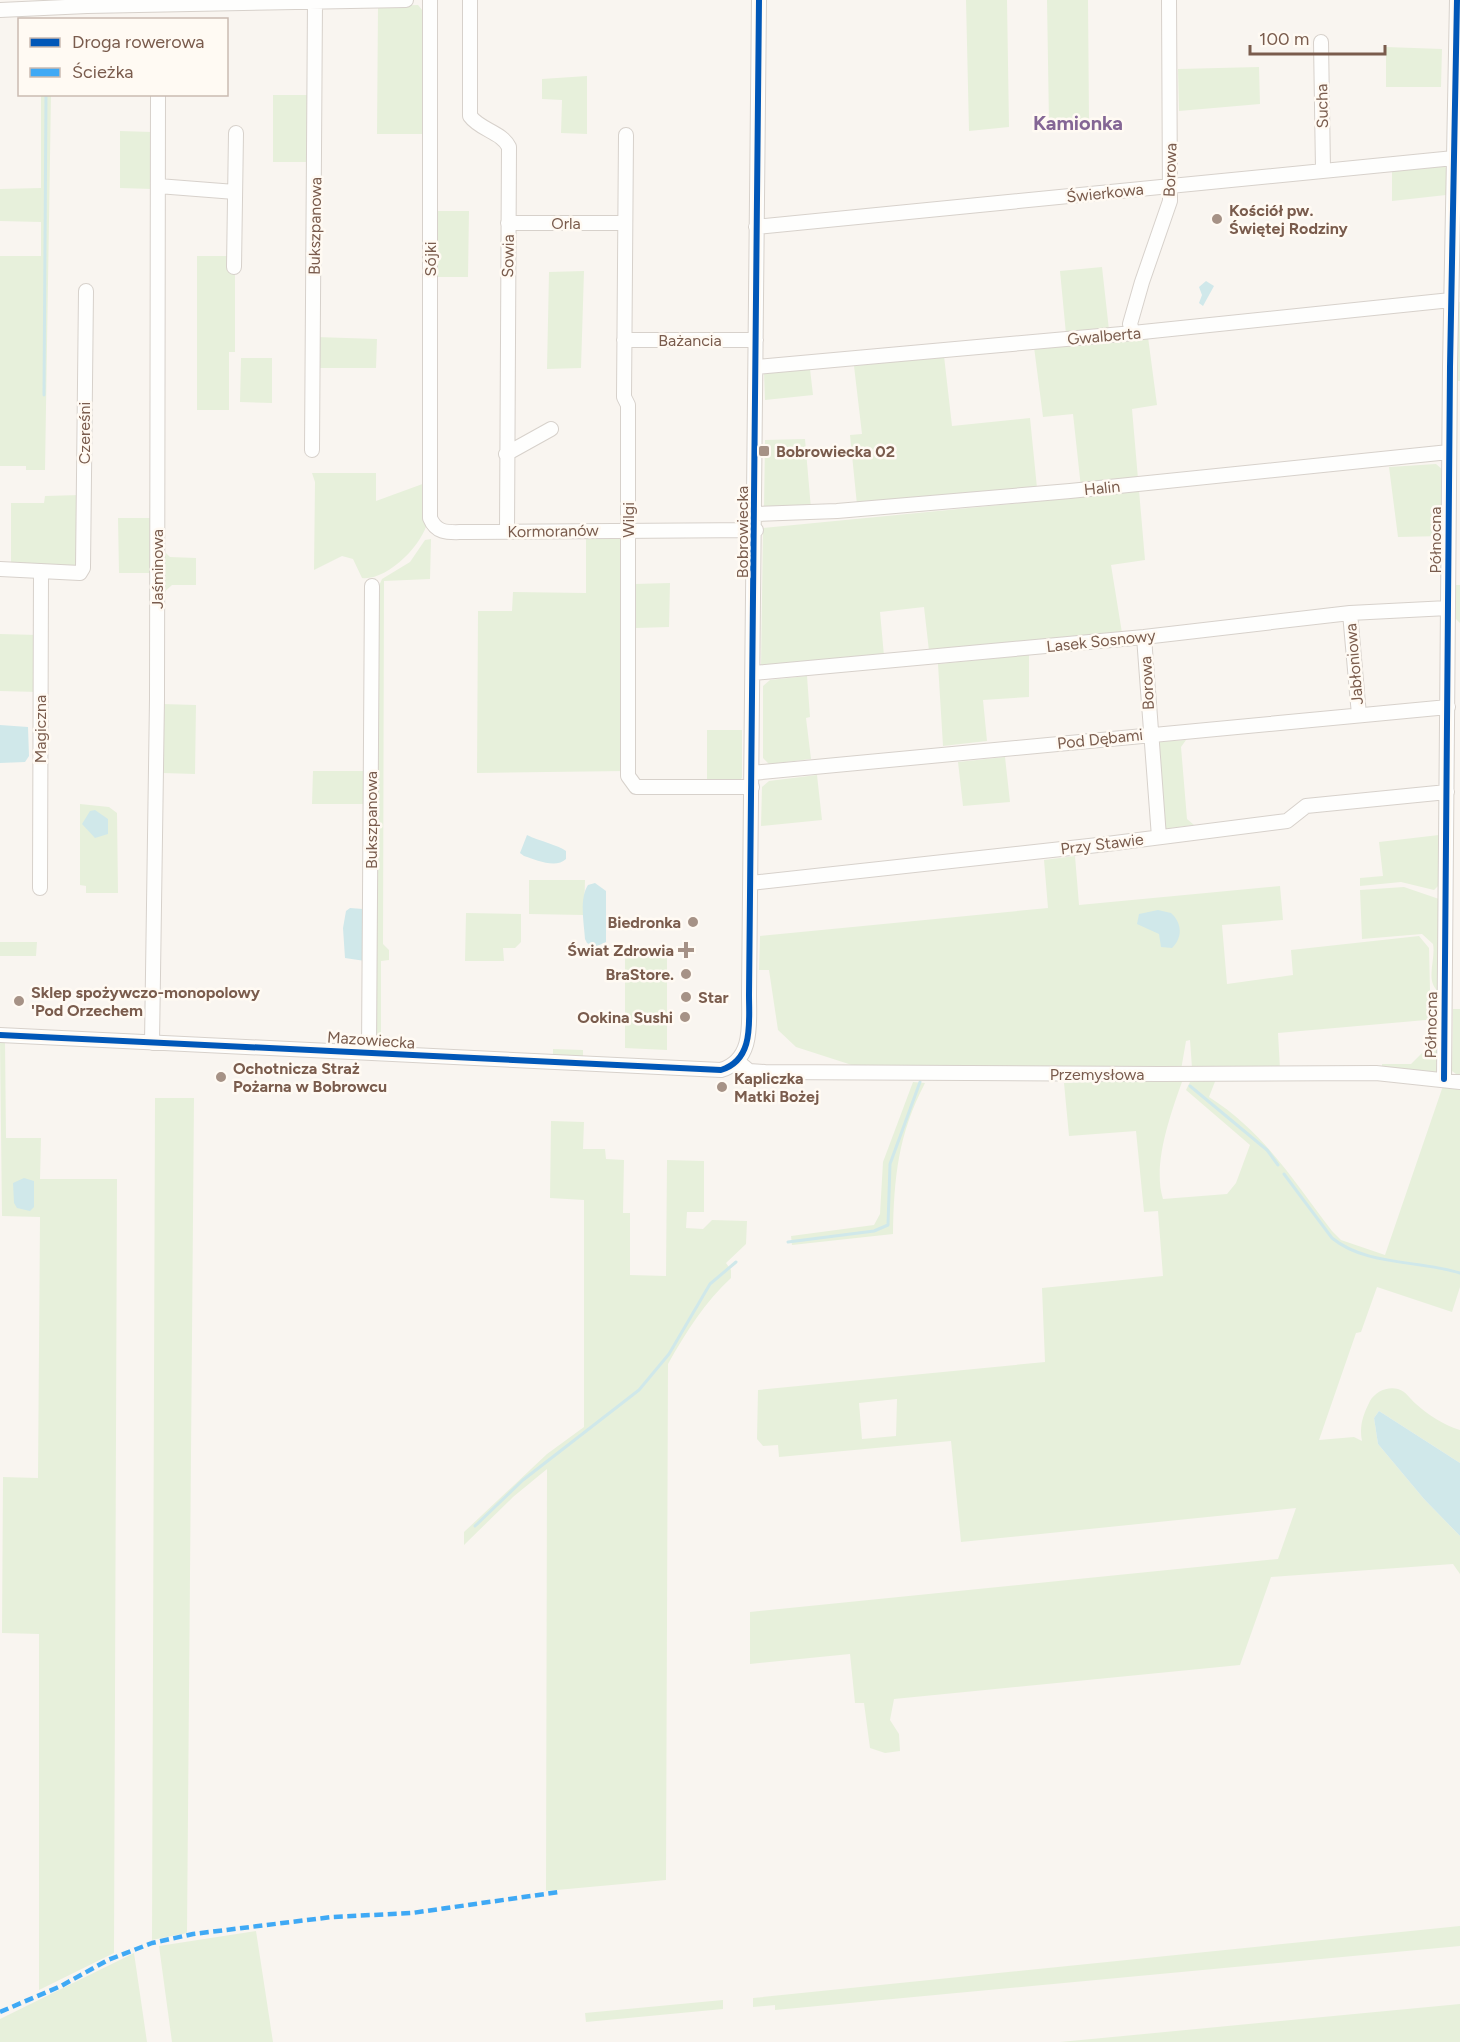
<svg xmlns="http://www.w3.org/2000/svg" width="1460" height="2042" font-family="Figtree,sans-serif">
  <rect width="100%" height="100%" fill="#f9f5f0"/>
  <path fill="#e7f0db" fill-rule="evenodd" d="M966,0H1007L1009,127L969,131Z
    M1047,0H1088L1089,120L1049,124Z
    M418,5L423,11V134H377L378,6Z
    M1386,47L1442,49L1441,87H1386Z
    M1259,67L1260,104L1179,111L1178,69Z
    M587,76V134L561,133L562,100L542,99V79Z
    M41,95H51L45,470H26V466H0V256H41V222L0,221V189L41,188Z
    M273,95H313V162H273Z
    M120,131L152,132V189L120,188Z
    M1442,163L1447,169L1446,195L1392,201V170Z
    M435,211H469L468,277H435Z
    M197,256H230L235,271V352H229V410H197Z
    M1102,267L1109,330L1066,334L1060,271Z
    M584,271L581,368L547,369L549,272Z
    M1458,302H1460V381H1458Z
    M316,337L377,339L376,368H316Z
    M1148,337L1157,405L1132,409L1145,560L1111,565L1122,633L929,651L924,607L880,612L884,656L761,667L763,528L1082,497L1073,414L1043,417L1034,347Z
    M944,356L952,426L1030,418L1037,488L857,505L850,435L862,434L854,366Z
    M241,358H272V403L240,402Z
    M810,369L813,395L765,400L764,373Z
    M805,439L811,509L764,508L765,440Z
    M1436,464L1443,470L1444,536L1398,537L1389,467Z
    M312,473H376V501L428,482C428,494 430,508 428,520C423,545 387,581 362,578L353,559L342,556L314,570L315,482Z
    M81,495L78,567L11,565V503H44L45,496Z
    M118,518H152V573H119Z
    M586,534H627L626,771L477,773L478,611H512L513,592L586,593Z
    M431,539L430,579L384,581L383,944L389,950V960L381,961V1048L375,1047L378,588L382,579L410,562L425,540Z
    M163,550L170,557L196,558V585H172L162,594Z
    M670,583L669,627L636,628L634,624V584Z
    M1455,585H1460V623L1454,617Z
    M0,634L38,635V692L0,691Z
    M1029,655V697L983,700L987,741L943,746L938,664Z
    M807,676L810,717L806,718L811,759L769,764L763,758V686L770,680Z
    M162,704L196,705L195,774L163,773Z
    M707,730H742V778L738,781L707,782Z
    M1186,740L1181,747L1187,819L1194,825L1163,829L1156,742Z
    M1005,757L1010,802L963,806L958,762Z
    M313,771H368L367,804H312Z
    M817,775L822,820L761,826L762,787L769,781Z
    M80,804L109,807L117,813L118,893H86V886L80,885Z
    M1439,835V885L1434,890L1401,882L1360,886V878L1383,876L1379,842Z
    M1075,856L1079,905L1280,886L1283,920L1222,925L1227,984L1293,975L1291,950L1419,936L1429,948L1430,990L1433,995L1442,998L1440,1032H1429L1426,1020L1278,1033L1280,1069L1192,1068L1190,1040L1186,1041L1181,1070L858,1067L796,1047L778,1030L769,970H759L760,936L1048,908L1044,860Z
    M529,880H585L584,915L529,914Z
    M1404,887L1439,899L1438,991C1425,981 1436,959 1433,944L1422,934L1362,939L1360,890Z
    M466,913L521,914V942L515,948H503L504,961H465Z
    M0,942H37L36,956H0Z
    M625,949H667V1050L625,1048Z
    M1453,1009H1460V1077L1452,1071Z
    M1426,1038H1440L1442,1061L1436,1062L1437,1067H1442L1437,1073L1382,1069V1064H1411L1426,1049Z
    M0,1041H5L6,1138H41L40,1179H117L114,1953L39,1990V1634L2,1633L3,1477L38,1478L40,1217L2,1216Z
    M553,1049L583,1050V1057L553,1056Z
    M1183,1079C1171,1113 1152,1164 1163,1199L1227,1194L1236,1183L1250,1145L1186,1090L1190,1082L1216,1079L1209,1097C1264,1132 1293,1180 1332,1231L1341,1240L1385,1255L1444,1083L1460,1090V1287L1452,1312L1377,1287L1361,1332L1356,1333L1319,1440L1354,1437L1362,1441C1359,1426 1363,1415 1370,1401C1375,1392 1387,1386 1398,1389C1407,1392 1409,1398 1416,1404C1428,1415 1444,1425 1460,1430V1463L1379,1411L1374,1418L1378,1444L1424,1499L1460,1536V1574L1453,1564L1271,1577L1240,1665L894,1699L890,1720L899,1734L900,1751L885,1753L870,1748L864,1703H855L850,1654L750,1664V1612L1278,1559L1296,1508L961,1542L951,1441L779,1457L778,1445L763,1446L757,1439L758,1390L1045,1362L1042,1288L1163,1276L1158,1211L1144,1212L1136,1131L1069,1136L1064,1083ZM897,1399L896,1436L862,1439L859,1403Z
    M913,1082L925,1083C898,1135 894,1177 893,1234L792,1245L791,1236L874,1225L880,1214L883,1162Z
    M155,1098H194L187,1933L152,1940Z
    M551,1121L584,1122L583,1149H605L606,1159L624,1160L623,1213H630V1275L666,1276L667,1160L704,1161V1212H687L686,1228L703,1229L712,1220L747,1221L746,1244L726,1263L731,1270V1278C705,1302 686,1332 668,1364L666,1880L546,1891L547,1469L513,1497L464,1545V1532L547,1454L584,1427V1200L550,1198Z
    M1460,1926V1946L775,2010V2005L753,2007V1998Z
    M256,1931L273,2042H172L159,1946Z
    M134,1953L147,2042H0V2019Z
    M723,2000V2009L586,2022L585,2013Z
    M1460,2004V2042H1060Z"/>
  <path fill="#d0e8ea" d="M1206,281L1214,286L1203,306L1199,303L1202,295L1199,287Z
    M0,725L28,727L29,756L25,762L0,763Z
    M95,810L108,819V834L95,838L82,824L90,811Z
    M527,835C539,841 558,845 566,851V859C556,869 536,860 524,856L520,853Z
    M595,883L606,891V942L595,947L587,943L585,939C584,923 579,899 588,885Z
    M350,908L363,909L365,961L345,958L343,928L346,911Z
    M1158,910L1171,913C1182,923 1183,937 1172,948L1161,947L1159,934L1137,924L1139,914Z
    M24,1178L34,1181V1207L30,1211L17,1208L14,1203L13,1183Z
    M1379,1411L1460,1463V1536L1424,1499L1378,1444L1374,1418Z"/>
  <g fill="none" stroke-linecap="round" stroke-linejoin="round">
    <path stroke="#d0e8ea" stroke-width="3" d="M44,395L46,94
      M1190,1086L1267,1150L1278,1165
      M1284,1174L1332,1238C1366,1266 1419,1260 1460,1273
      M788,1242L874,1231L888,1225L890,1164L920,1082
      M475,1526L523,1480L639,1390L669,1354L710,1284L736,1262"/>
    <defs>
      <path id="minor" d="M430,0V518C437,535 450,532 466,532L756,530
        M470,0V116C480,130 502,132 509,147L507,532
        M0,10L87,6L406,0
        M1321,42L1323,170
        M626,135L624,397L628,405V776L636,787H752
        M158,186L235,192
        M508,223H624
        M756,227L1454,158
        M234,267L236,133
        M1133,333L1130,324L1142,282L1170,201L1169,0
        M624,340H756
        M756,367L1133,333L1451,300
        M312,450L315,2
        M506,454L551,429
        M756,514L837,511L1070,491L1449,452
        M0,569L80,573L83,568L86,291
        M1350,613L1359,715
        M1144,637L1159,837
        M754,673L1144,637L1350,613L1448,608
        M752,773L1448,707
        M751,883L1107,844L1287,821L1306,806L1447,792
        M40,888L41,571
        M0,1035L721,1070C754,1060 749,1023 749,995L759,0
        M152,1043L157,699L158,94
        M369,1053L372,586
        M737,1061L749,1071L765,1072L1160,1074L1376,1073L1460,1082
        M1444,1079L1450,367L1457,0"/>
    </defs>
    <use href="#minor" stroke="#d7d1cb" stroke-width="16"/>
    <use href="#minor" stroke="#fefefd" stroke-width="14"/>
    <path stroke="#3fa9f5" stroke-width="4.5" stroke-dasharray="9 4.5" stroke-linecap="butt" d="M0,2012L61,1986L108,1960L152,1943L193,1934L332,1917L412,1913L559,1892"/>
    <defs>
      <path id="cycleway" d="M0,1035L721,1070C754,1060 749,1023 749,995L759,0
        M1444,1079L1450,367L1457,0"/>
    </defs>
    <use href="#cycleway" stroke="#fffaf3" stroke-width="10"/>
    <use href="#cycleway" stroke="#0057b8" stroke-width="6"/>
  </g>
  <g fill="#a69286" stroke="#fffaf3" stroke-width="2">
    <circle cx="1217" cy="219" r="6"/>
    <rect x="758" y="445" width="12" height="12" rx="3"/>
    <circle cx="693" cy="922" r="6"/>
    <path d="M683 941h6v6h6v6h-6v6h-6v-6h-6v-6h6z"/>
    <circle cx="686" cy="974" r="6"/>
    <circle cx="686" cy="997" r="6"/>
    <circle cx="19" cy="1001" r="6"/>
    <circle cx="685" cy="1017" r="6"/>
    <circle cx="221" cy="1077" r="6"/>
    <circle cx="722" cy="1087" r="6"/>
  </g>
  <g text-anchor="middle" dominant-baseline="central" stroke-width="5" stroke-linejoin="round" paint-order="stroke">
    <g font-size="16" fill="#7a5c4d" stroke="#fffaf3">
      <text transform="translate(1322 106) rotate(-91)">Sucha</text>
      <text transform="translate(1170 170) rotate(-88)">Borowa</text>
      <text transform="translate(1105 193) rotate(-6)">Świerkowa</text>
      <text x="566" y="223">Orla</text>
      <text transform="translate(315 226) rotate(-89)">Bukszpanowa</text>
      <text transform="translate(508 256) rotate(-89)">Sowia</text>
      <text transform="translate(430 259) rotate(-90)">Sójki</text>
      <text transform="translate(1104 336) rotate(-5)">Gwalberta</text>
      <text x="690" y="340">Bażancia</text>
      <text transform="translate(84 433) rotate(-90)">Czereśni</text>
      <text transform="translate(1102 488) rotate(-6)">Halin</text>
      <text transform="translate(628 520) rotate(-90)">Wilgi</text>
      <text transform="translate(553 531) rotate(-1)">Kormoranów</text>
      <text transform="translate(742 532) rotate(-90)">Bobrowiecka</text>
      <text transform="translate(1435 540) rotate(-90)">Północna</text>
      <text transform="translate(157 569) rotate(-90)">Jaśminowa</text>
      <text transform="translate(1101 641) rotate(-6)">Lasek Sosnowy</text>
      <text transform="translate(1354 664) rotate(-95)">Jabłoniowa</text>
      <text transform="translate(1147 683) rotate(-93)">Borowa</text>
      <text transform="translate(40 729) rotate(-90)">Magiczna</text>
      <text transform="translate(1100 739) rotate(-6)">Pod Dębami</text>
      <text transform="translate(371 820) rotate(-90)">Bukszpanowa</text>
      <text transform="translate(1102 844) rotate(-7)">Przy Stawie</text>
      <text transform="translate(1431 1025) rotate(-89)">Północna</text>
      <text transform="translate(371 1040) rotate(4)">Mazowiecka</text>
      <text x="1097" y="1074">Przemysłowa</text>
    </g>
    <g font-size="16" font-weight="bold" fill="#7a5c4d" stroke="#fffaf3" text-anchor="start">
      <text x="1229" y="210">Kościół pw.<tspan x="1229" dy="18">Świętej Rodziny</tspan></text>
      <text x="776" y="451">Bobrowiecka 02</text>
      <text x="681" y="922" text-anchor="end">Biedronka</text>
      <text x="674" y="950" text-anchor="end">Świat Zdrowia</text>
      <text x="674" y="974" text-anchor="end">BraStore.</text>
      <text x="31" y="992">Sklep spożywczo-monopolowy<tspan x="31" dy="18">'Pod Orzechem</tspan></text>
      <text x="698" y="997">Star</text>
      <text x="673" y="1017" text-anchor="end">Ookina Sushi</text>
      <text x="233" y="1068">Ochotnicza Straż<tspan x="233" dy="18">Pożarna w Bobrowcu</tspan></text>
      <text x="734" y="1078">Kapliczka<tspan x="734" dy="18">Matki Bożej</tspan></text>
    </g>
    <g font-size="20" font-weight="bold" fill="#846695" stroke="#fffaf3">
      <text x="1078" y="123">Kamionka</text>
    </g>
  </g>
  <rect x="18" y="18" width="210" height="78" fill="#fffaf3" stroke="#cabbb1" stroke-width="1.5"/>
  <rect x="30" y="38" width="30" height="9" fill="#0057b8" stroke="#cabbb1" stroke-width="1.5"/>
  <text x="72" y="48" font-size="18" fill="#7a5c4d">Droga rowerowa</text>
  <rect x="30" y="68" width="30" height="9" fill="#3fa9f5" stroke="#cabbb1" stroke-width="1.5"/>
  <text x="72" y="78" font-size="18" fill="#7a5c4d">Ścieżka</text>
  <path d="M1250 45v9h135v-9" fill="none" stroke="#7a5c4d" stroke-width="3"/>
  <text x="1259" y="45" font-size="18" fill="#7a5c4d" stroke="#fffaf3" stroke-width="4.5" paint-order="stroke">100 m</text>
</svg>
